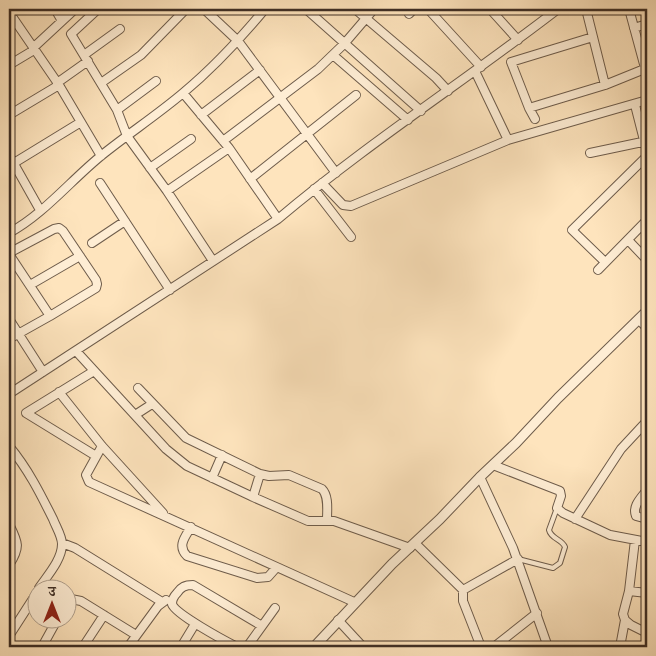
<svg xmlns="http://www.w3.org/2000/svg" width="656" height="656" font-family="'IM FELL DW Pica','Noto Serif Devanagari',serif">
  <rect width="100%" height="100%" fill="#fee4bd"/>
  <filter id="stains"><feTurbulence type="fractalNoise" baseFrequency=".004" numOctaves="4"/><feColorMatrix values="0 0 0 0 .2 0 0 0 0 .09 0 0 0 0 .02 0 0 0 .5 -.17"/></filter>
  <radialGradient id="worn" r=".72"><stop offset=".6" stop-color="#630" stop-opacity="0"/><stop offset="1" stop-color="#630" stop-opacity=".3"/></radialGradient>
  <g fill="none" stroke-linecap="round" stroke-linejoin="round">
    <defs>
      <path id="service" d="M518,559L553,568L560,563L565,547C562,539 551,539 549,530L557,508"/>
      <path id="minor" d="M55,9L62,21
        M98,9L71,34L117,110L127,136L167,191L213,261
        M204,9L238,41L336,173
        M306,9L421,111
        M355,9L436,78L448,91
        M428,9L481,67
        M490,9L518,40
        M586,9L605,85
        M629,9L645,68
        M9,12L59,85L101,156
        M409,14L414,9
        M634,28L647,24
        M33,48L75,9
        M84,55L120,29
        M333,55L408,120
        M9,65L34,50
        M475,71L508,140
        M57,83L88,61
        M101,83L141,55L186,9
        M183,93L229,148L278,219
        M635,105L647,152
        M529,108L605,85L647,68
        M117,110L156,81
        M9,115L59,85
        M201,115L260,70
        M535,119L529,108L511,62L593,37
        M223,141L318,69L344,44L374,9
        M590,153L647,141
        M9,155L40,210
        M14,163L81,122
        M150,168L191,139
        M250,179L356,95
        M100,183L170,290
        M322,183L343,205L351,206L508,140L647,100
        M314,189L351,237
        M167,191L229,148
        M9,233C44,214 71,180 102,155C128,134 157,115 183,93C213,68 240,39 265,9
        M628,240L647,260
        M92,243L125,221
        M9,253L54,229L59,228L63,231L96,280L97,284L96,288L50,316
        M9,254L50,316L9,339
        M605,262L572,230L647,156
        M598,270L647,220
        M30,285L80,256
        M9,319L43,372
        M639,320L647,328
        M76,351L166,449L187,466L253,497L308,521H334L410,548
        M94,371L26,413L96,456
        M138,388L186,438L260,474L269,476L289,475L322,489C329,496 327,510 327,520
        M59,392L102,446L163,513
        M9,394L278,219C367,144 466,80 558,9
        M135,415L152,404
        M9,446C28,469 40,493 53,519C56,527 62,536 62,544C62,560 47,576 39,588
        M102,446L86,475L89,482L354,602
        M493,465L560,491L561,496L557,508L563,513L610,535L647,542
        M480,477L513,548L548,647
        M212,478L222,455
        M647,490C641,498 632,506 636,516L647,519
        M253,497L260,474
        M575,519L621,449L647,421
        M9,524C18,542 21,547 9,565
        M191,527C185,537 177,546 187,556L257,578L268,577L276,568
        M635,540L629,591L623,614L625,620L631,625L647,633
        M62,543L75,548L162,602
        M415,543L463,590
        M629,591L647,593
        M68,602L71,599L81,601L136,635
        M338,620L363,647
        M9,636L38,591
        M42,647L58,618
        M83,647L104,615
        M128,647L158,606L166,600
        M181,647L195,624
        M237,647C225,641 175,614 172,604C172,599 174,596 177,593C181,587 185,585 193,585L262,626
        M247,647L275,608
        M481,647L463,601V590L518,559
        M494,647L537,613
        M620,647L625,620"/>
      <path id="tertiary" d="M314,647L392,564L440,519L480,477L516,443L558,398L647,311"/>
    </defs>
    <use href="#service" stroke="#6e5c4b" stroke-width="6"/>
    <use href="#minor" stroke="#6e5c4b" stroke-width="10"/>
    <use href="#tertiary" stroke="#6e5c4b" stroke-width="11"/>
    <use href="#service" stroke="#feedd4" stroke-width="4"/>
    <use href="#minor" stroke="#feedd4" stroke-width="8"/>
    <use href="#tertiary" stroke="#feedd4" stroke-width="9"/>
  </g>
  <rect width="656" height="656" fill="none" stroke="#fee4bd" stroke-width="30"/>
  <rect x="10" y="10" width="636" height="636" fill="none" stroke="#3e2e25" stroke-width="2.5"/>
  <rect x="15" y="15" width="626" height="626" fill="none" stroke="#3e2e25"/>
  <g transform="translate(52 604)"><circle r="24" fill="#feedd4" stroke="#b1a18e"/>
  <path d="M0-4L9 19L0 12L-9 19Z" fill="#8f2418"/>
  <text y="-8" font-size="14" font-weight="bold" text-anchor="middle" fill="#3e2e25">उ</text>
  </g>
  <rect width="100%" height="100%" filter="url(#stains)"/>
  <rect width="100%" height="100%" fill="url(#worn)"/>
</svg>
